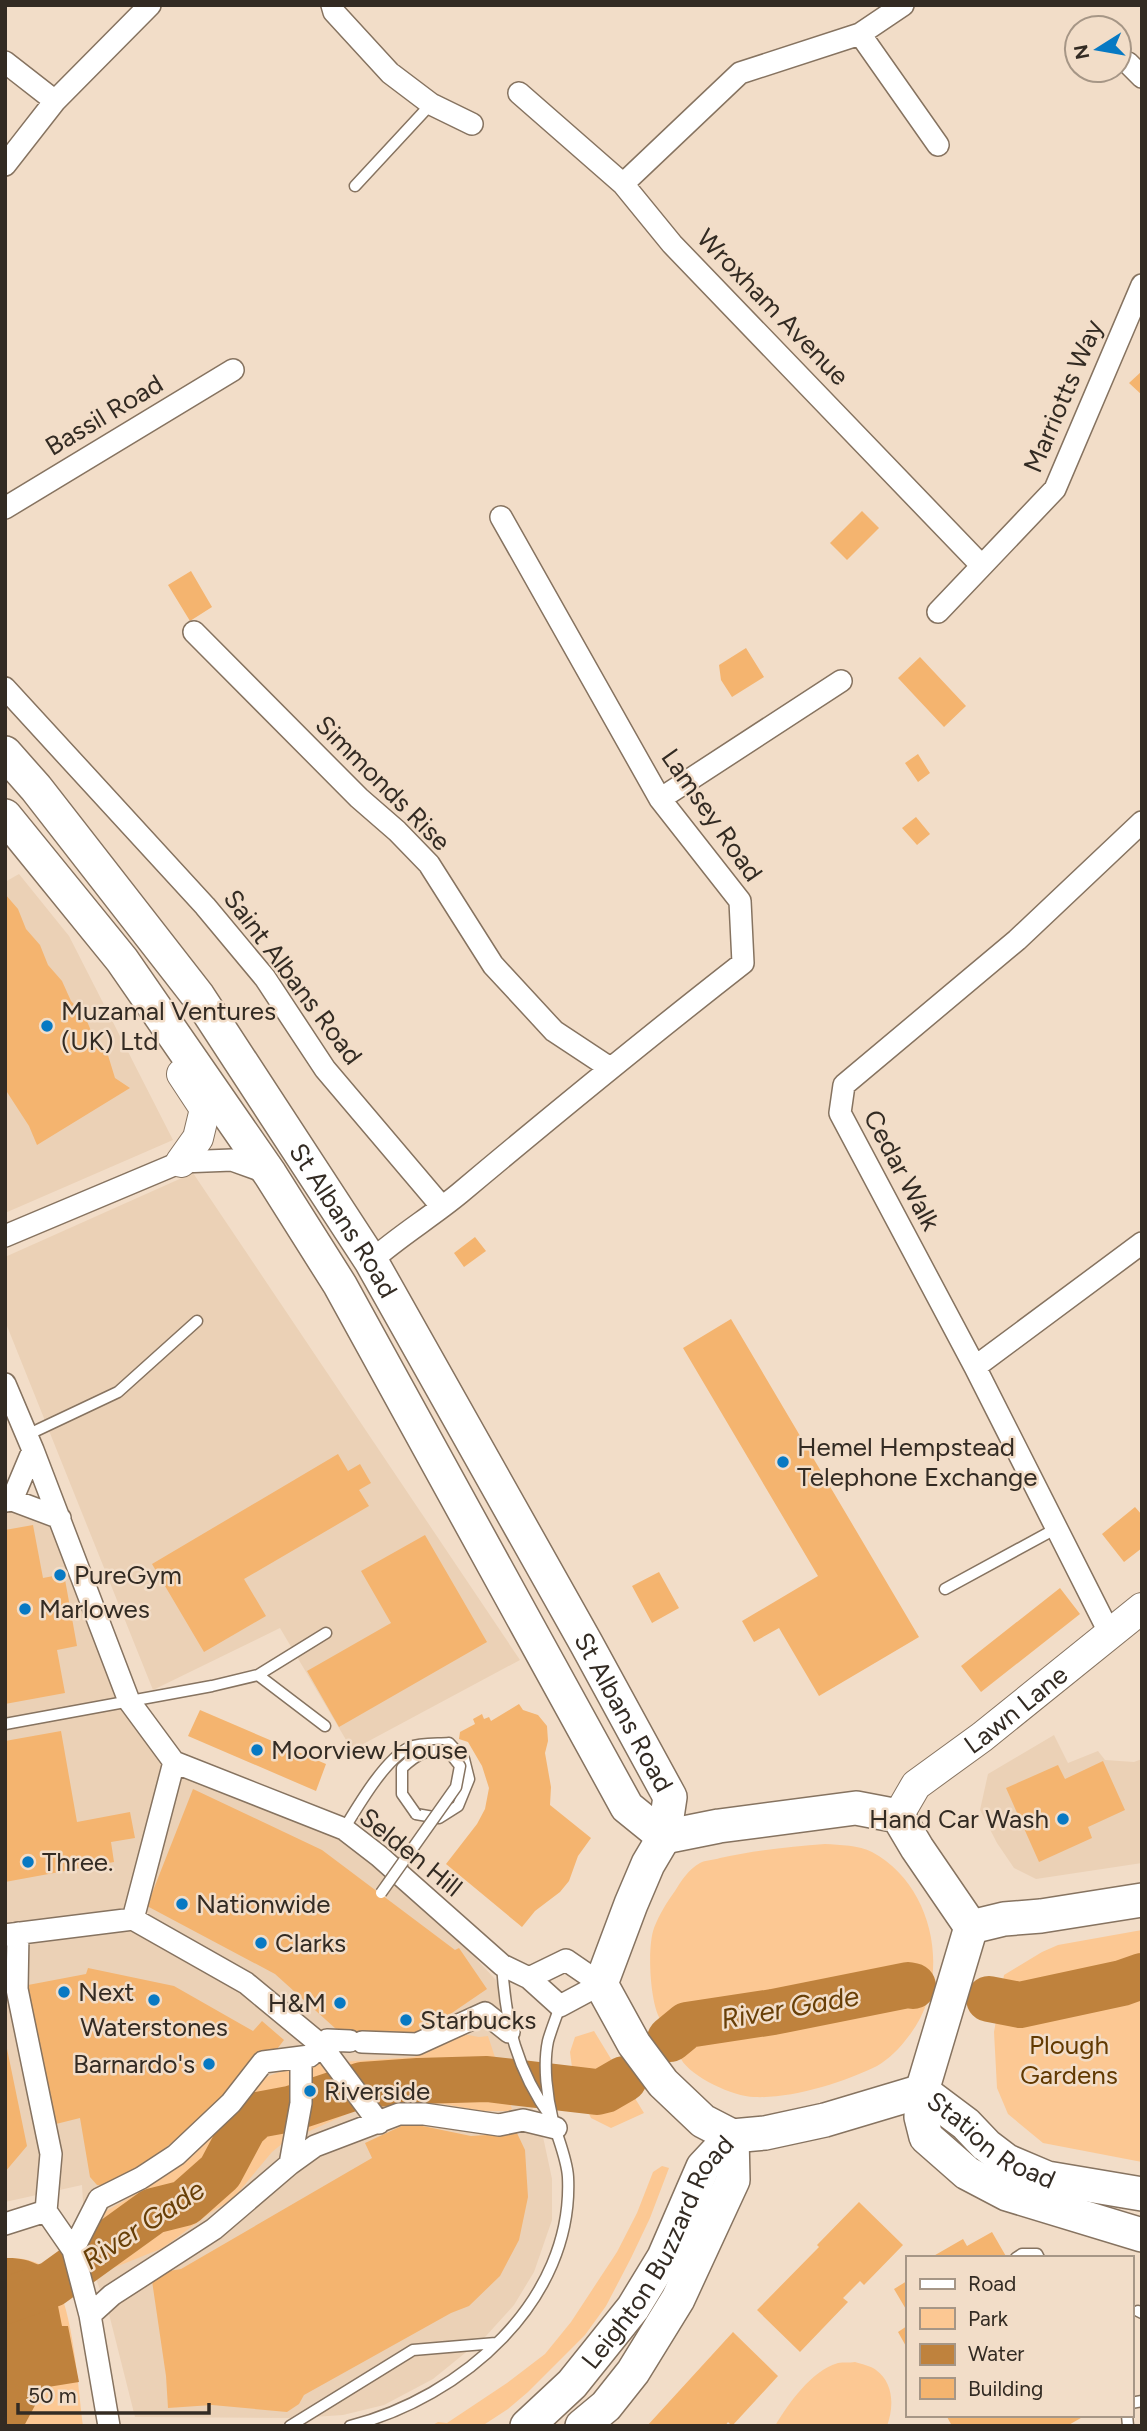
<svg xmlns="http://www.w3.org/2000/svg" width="1147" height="2431" font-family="Figtree,sans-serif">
  <rect width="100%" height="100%" fill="#f2ddc8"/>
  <path fill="#ebd1b6" d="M19,874L69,936L173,1140L5,1213V882Z
    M193,1173L520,1660L352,1750L280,1628L153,1690L5,1321V1257Z
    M5,1501L60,1518L129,1701L174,1762L379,1856L496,1980L534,2113L542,2132L552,2179V2220L534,2272L514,2305L486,2336L433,2379L384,2405L343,2415L297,2418L135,2417L108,2310L86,2253L82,2185L5,2202Z
    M1054,1735L1068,1763L1098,1751L1105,1760L1134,1762L1142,1759V1863L1036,1879L1014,1868L997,1843L980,1810L988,1774Z"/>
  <path fill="#fcc893" d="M825,1844C840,1845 859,1845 872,1852C936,1886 953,1982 908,2037C900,2048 889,2059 877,2066C845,2082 791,2099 754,2097C734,2097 691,2077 681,2059C678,2054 679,2049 676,2044C670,2035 663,2026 659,2017C650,1999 647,1947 654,1928C659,1915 667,1902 675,1891C681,1881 689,1869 700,1863C705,1860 714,1860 720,1858C755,1850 790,1847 825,1844Z
    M1142,1930V2162L1043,2143L1008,2114L997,2088L994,2032L1004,1975L1042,1952L1058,1945Z
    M594,2031L644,2113L611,2128L591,2118L574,2083L570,2052L575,2037Z
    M463,2034L479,2037L488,2036L512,2109L509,2111H481L411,2098H397L356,2110L283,2143L272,2152L232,2200L211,2212L163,2248L113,2268L107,2250L103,2213L158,2181L187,2160L240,2108L258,2082L269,2076L289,2068L313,2064L414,2057Z
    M662,2166L669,2168L650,2218L631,2258L606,2306L585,2335L528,2392L508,2409L482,2426H431L438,2422L447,2423L507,2383L545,2354L571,2322L617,2252L637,2213L653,2172Z
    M5,2258C20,2258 35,2259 46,2269C73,2292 78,2390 83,2426H5Z
    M855,2362C861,2364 871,2366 876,2370C894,2383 894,2407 887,2426H775C789,2403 811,2371 838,2363C843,2362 850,2363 855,2362Z"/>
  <path fill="#bf823d" d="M5,2258C34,2257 57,2270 63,2299L57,2301L62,2326H68L79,2382L48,2387L40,2396L24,2426H5Z"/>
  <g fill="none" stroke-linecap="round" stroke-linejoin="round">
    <path stroke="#bf823d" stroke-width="46" d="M989,1999L1020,2005L1122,1983L1142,1976
      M670,2039L687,2025L773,2012L908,1985L913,1986
      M5,2301L52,2284L153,2211L185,2203L220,2172L244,2127L257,2115L290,2109L362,2085L418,2081L487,2079L597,2092L605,2090L624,2079"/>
  </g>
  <path fill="#f4b46f" d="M1142,371V395L1129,383Z
    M862,511L879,528L847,560L830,543Z
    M191,571L212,607L190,621L168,585Z
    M746,648L764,677L732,697L721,680L719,665Z
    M920,657L966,706L944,727L898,678Z
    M918,754L930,773L918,782L905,763Z
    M916,817L930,834L917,845L902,828Z
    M5,894L18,909L26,929L40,945L48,965L62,981L71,1001L85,1016L93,1036L107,1052L115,1078L130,1088L37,1145L29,1126L5,1089Z
    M475,1237L486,1251L464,1267L454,1253Z
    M731,1319L919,1637L819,1696L779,1628L754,1642L742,1621L818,1576L683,1348Z
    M338,1454L348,1471L360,1464L371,1483L359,1490L369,1506L244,1579L266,1616L204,1652L152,1564Z
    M1135,1507L1142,1515V1548L1124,1562L1102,1534Z
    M33,1525L43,1578L64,1574L77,1646L57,1650L65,1693L5,1704V1530Z
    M425,1535L487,1642L339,1727L307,1671L391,1623L361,1571Z
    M659,1572L679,1608L652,1623L632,1586Z
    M1060,1588L1080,1614L981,1692L961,1666Z
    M519,1704L523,1710L538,1715L547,1726L548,1741L545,1753L551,1787L550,1805L591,1838L578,1856L569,1881L560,1892L535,1911L522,1927L446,1864L477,1824L485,1809L489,1788L482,1766L468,1742L459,1739L460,1732L475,1724L473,1719L482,1714L484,1719L489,1717L491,1721Z
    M200,1710L326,1764L316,1791L188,1736Z
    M61,1731L77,1822L130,1812L135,1838L111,1842L114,1862L5,1882V1741Z
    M1103,1761L1125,1810L1088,1827L1092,1838L1039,1862L1006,1788L1058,1765L1065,1779Z
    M193,1789L322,1850L455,1950L459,1948L487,1989L421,2034L376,2031L356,2047L275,1974L147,1906Z
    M88,1968L174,1986L253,2031L262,2021L284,2040L270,2058L191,2127L147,2163L106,2186L97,2185L90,2177L80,2118L52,2125L38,2057L28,1985L86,1974Z
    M5,2039L27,2146L5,2172Z
    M408,2123L471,2136L517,2133L525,2150L528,2197L519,2240L500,2276L469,2306L451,2313L304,2395L299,2404L287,2412L212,2405L168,2408L166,2376L151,2274L181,2269L372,2158L365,2143Z
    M859,2202L903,2245L864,2285L860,2281L843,2298L848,2302L800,2352L757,2310L819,2247L817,2245Z
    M992,2232L1007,2258H930L963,2239L967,2246Z
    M907,2281V2311L894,2289Z
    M907,2326V2348L898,2332Z
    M733,2332L778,2376L732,2426L728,2422L725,2426H647Z
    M946,2415H1086L1067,2426H1034L1033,2424L1029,2426H952Z"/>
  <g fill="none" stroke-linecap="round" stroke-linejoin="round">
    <defs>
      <path id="lane" d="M355,186L431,104
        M27,1435L118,1392L197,1321
        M945,1589L1057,1528
        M258,1675L325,1726
        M5,1724L212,1686L258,1675L326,1633
        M344,1829C358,1806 385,1759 410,1747C420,1743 438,1744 449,1743L464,1759L469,1779L458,1806L439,1818L416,1814
        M502,1965C506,2025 516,2069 552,2119
        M1016,2258L1022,2254H1037L1039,2258
        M1138,2311L1142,2313
        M1131,2403L1142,2401
        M1127,2415L1128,2426
        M290,2426L413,2350L496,2343
        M350,2426C461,2398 574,2301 568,2177C567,2159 558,2139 553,2121C547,2097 543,2065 548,2041C551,2030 556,2018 560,2006"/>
      <path id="street" d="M332,5L334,12L390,73L431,104L472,124
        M860,34L938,145
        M5,62L55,101
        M1128,63L1142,77
        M519,93L623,184L672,244L981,565
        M5,165L55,101L150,5
        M623,184L740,73L860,34L903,5
        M5,508L233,370
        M938,612L1055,489L1142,285
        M194,632L359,798L397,831L429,864L493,965L554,1031L610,1068
        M5,688L205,906L265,978L325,1069L442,1207
        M660,799L841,681
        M5,1236L181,1162L232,1160L268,1173
        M371,1261C399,1236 431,1217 460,1193C553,1115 647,1038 743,963L740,901L660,799L501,517
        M975,1367L1142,1243
        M5,1384L33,1450L129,1701L174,1762L344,1829L379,1856L502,1965L529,1978L560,2006L601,1984L566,1960L529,1978
        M12,1500L33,1450
        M5,1501L12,1500L60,1518
        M1109,1632L975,1367L840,1113L844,1085L1017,940L1142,822
        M133,1919L174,1762
        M18,1933L17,1989L51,2154L46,2211
        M5,1935L133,1919L246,1983L321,2045L310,2056L263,2062L231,2103L176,2155L141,2178L99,2199L73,2250
        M350,2041L327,2040L321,2045L379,2123
        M362,2042L417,2044L485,2013L509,2032
        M290,2164L301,2103V2058
        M46,2211L73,2250L90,2315L109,2426
        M5,2224L46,2211
        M90,2315L112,2295L214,2229L290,2164L315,2146L399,2114H424L499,2125L523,2120L556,2128"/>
      <g id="secondary">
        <path d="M181,1162L198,1138L205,1109L182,1074"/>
        <path id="s1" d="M898,1816L916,1785L982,1737L1142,1608"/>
      </g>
      <g id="primary">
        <path id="s2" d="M5,753L36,788L198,996L371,1261L586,1643L670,1797L664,1837L648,1864L631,1904L601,1984L634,2044L663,2083L703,2121L732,2136L765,2133L825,2120L922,2091"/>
        <path d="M5,816L122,960L270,1174L340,1285L627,1807L664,1837"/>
        <path d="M664,1837L719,1826L856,1808L898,1816L917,1848L971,1927"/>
        <path d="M971,1927L922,2091L921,2117L926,2137L967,2173L1007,2194L1142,2235"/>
        <path d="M971,1927L1004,1919L1041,1916L1142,1900"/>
        <path id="s3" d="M922,2091L966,2124L986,2145L1007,2161L1047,2178L1142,2194"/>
        <path id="s4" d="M527,2426L572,2384L633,2308L664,2257L703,2167L732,2136"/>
        <path d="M582,2426L606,2406L633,2372L678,2299L733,2180L732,2136"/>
      </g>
    </defs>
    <use href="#lane" stroke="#867360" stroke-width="13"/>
    <use href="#street" stroke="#867360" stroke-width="24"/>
    <use href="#secondary" stroke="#867360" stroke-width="32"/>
    <use href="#primary" stroke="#867360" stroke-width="36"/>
    <use href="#lane" stroke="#fff" stroke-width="10"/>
    <use href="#street" stroke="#fff" stroke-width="21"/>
    <use href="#secondary" stroke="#fff" stroke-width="30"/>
    <use href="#primary" stroke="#fff" stroke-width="33"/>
    <defs>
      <path id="lane-bridge" d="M381,1893L456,1787L460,1766L448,1751C427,1748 417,1754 402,1768V1794L416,1814"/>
    </defs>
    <use href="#lane-bridge" stroke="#867360" stroke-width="13" stroke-linecap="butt"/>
    <use href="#lane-bridge" stroke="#fff" stroke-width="10"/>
  </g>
  <g fill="#0779c3" stroke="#f2ddc8" stroke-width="2.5">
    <circle cx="47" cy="1026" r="7"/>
    <circle cx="783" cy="1462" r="7"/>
    <circle cx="60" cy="1575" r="7"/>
    <circle cx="25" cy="1609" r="7"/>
    <circle cx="257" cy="1750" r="7"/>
    <circle cx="1063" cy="1819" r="7"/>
    <circle cx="28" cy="1862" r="7"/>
    <circle cx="182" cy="1904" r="7"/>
    <circle cx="261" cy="1943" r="7"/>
    <circle cx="64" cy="1992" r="7"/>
    <circle cx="154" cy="2000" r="7"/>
    <circle cx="340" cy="2003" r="7"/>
    <circle cx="406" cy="2020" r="7"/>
    <circle cx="209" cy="2064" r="7"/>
    <circle cx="310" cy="2091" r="7"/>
  </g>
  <g text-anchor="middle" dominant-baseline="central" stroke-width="5" stroke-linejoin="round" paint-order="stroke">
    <g font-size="26" fill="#332b23" stroke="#f2ddc8">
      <text transform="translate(773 307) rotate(46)">Wroxham Avenue</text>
      <text transform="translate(1063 396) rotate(-67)">Marriotts Way</text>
      <text transform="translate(104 415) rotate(-31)">Bassil Road</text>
      <text transform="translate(383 783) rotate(45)">Simmonds Rise</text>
      <text transform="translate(712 815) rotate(55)">Lamsey Road</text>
      <text transform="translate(293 977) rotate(53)">Saint Albans Road</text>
      <text transform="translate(902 1170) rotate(62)">Cedar Walk</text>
      <text stroke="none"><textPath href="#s2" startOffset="578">St Albans Road</textPath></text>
      <text stroke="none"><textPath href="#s1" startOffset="161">Lawn Lane</textPath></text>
      <text stroke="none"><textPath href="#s2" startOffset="1144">St Albans Road</textPath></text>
      <text transform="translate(411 1852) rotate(39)">Selden Hill</text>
      <text stroke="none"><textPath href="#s3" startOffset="86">Station Road</textPath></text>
      <text stroke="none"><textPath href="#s4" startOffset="220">Leighton Buzzard Road</textPath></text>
    </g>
    <g font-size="26" fill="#332b23" stroke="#f2ddc8" text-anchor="start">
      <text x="61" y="1011">Muzamal Ventures<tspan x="61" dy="30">(UK) Ltd</tspan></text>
      <text x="797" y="1447">Hemel Hempstead<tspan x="797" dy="30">Telephone Exchange</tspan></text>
      <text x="74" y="1575">PureGym</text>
      <text x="39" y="1609">Marlowes</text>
      <text x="271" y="1750">Moorview House</text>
      <text x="1049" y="1819" text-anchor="end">Hand Car Wash</text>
      <text x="42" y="1862">Three.</text>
      <text x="196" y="1904">Nationwide</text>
      <text x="275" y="1943">Clarks</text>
      <text x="78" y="1992">Next</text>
      <text x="326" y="2003" text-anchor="end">H&amp;M</text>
      <text x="420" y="2020">Starbucks</text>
      <text x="154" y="2027" text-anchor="middle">Waterstones</text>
      <text x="195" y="2064" text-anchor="end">Barnardo's</text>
      <text x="324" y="2091">Riverside</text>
    </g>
    <g font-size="26" fill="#613900" stroke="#f2ddc8">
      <text x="1069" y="2045">Plough<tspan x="1069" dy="30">Gardens</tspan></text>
    </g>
    <g font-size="28" font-style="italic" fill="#683f07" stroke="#f2ddc8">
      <text transform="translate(790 2007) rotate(-10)">River Gade</text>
      <text transform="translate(143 2224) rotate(-33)">River Gade</text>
    </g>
  </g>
  <rect width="1147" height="2431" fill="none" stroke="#332b23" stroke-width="14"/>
  <rect x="906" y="2256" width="228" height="161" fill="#f2ddc8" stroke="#a69686" stroke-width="2"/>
  <rect x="920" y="2279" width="35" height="10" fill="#ffffff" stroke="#a69686" stroke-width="2"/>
  <text x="968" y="2291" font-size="21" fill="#332b23">Road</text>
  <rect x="920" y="2308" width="35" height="21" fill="#fcc893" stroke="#a69686" stroke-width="2"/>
  <text x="968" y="2326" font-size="21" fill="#332b23">Park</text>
  <rect x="920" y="2344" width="35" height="21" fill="#bf823d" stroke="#a69686" stroke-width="2"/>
  <text x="968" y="2361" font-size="21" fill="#332b23">Water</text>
  <rect x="920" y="2378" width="35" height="21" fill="#f4b46f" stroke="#a69686" stroke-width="2"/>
  <text x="968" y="2396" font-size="21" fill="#332b23">Building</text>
  <g transform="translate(1098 49) rotate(259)"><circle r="33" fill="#f2ddc8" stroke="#a69686" stroke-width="2"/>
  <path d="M0-5L12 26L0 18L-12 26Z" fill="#0779c3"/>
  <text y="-10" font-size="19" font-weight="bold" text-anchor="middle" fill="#332b23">N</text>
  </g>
  <path d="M18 2403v10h191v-10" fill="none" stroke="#332b23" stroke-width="3.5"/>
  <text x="28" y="2403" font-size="21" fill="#332b23" stroke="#f2ddc8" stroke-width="5" paint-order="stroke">50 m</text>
</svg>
